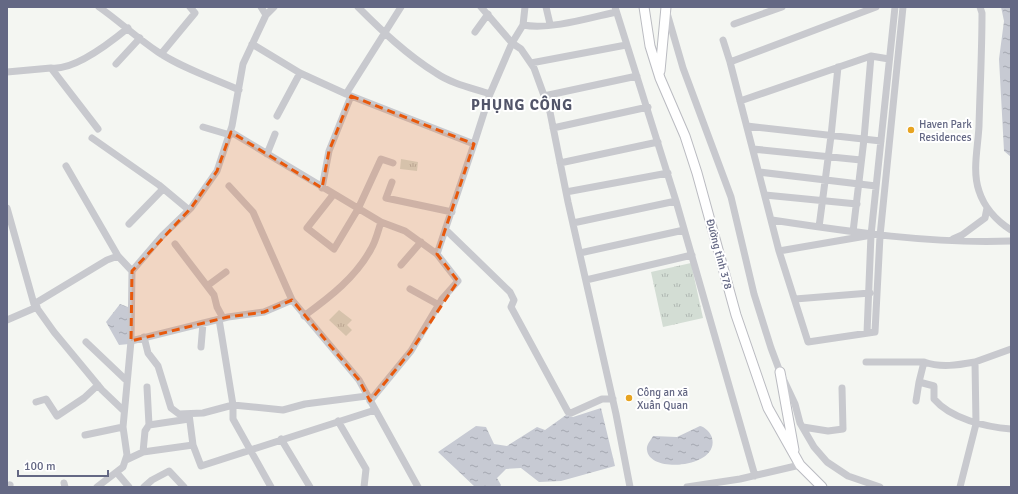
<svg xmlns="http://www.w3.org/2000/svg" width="1018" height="494" font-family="Signika,sans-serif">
  <defs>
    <pattern id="grass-tufts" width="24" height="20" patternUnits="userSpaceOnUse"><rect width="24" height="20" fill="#d3ddd4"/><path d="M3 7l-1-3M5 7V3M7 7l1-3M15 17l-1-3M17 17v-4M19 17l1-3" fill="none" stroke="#afb7b2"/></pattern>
    <pattern id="water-ripples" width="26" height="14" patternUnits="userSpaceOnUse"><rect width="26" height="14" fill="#c7cad3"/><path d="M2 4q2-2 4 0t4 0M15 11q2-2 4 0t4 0" fill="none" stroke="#a5a8b1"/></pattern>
  </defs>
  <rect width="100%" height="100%" fill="#f4f6f2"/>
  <path fill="url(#grass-tufts)" d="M401,159L418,162L417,171L400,169Z
    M691,263L703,318L663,327L651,272Z
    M339,310L352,320L347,325L352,330L346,336L329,320Z"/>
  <path fill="url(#water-ripples)" d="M1001,7H1011V157L1004,151L999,59L1004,21Z
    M120,304L128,307L129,344L119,345L106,322Z
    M601,408L615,466L561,481L539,482L521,468L506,469L497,478L501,485L500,487H475L438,452L476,426L486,427L494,444L507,446L537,427L545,430L566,415L573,417Z
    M700,426C705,427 711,433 712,438C720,468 649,474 647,450C646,445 651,440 653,436L677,437Z"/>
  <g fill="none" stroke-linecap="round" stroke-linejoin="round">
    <defs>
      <path id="major" d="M644,7L650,46L660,78L685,136L697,173L736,315L768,408L800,465L822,487
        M660,71L666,7
        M780,372L794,450"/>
    </defs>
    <use href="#major" stroke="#babbc1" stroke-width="11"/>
    <path stroke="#c8c9ce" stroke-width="7" d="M99,7C119,21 137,38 158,52C182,68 212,78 239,90
      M261,7L266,15
      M358,7C382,31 407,55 436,73C452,84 472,88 490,94
      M401,7L346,94L474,144L437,254
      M481,7L512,43L523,25L525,7
      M546,7L550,24
      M615,7L676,201L755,476
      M876,7L730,62L779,251L808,342L875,332L880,236L903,7
      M980,7L982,13C982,51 980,88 979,126C978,147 972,171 979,191C984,207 997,221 1011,230
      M667,13L683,68L731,197L754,294L771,348L780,372L795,404L800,423L814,447L827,462L848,476L880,487
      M734,24L782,7
      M523,25C550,30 589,18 616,12
      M475,32L488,14
      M723,40L730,62
      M252,44L300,73L346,94
      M161,54L195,13L190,7
      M531,63L626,45
      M116,64L140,38
      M51,68C74,71 111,42 128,28
      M7,72L51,68L98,129
      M544,96L637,76
      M740,101L871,56L889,59
      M277,116L300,73
      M747,126L881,141
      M203,127L230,135
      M553,128L648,107
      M231,132L381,222C378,231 376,241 371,249C356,277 330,297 304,316
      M92,138L159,185L189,210
      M474,144L490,94L512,43L521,49L534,68L550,112L568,202L616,414L630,487
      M753,149L861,160
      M267,154L275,134
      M560,163L658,142
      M66,166L118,256
      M759,172L876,186
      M392,182L386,198L452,212
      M229,186L253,212L292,300L359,380L418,487
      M322,188L329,151L351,96
      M566,192L668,173
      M333,195L307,228L334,249L358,209L381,159L393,163
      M765,195L857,204
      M7,208L34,304L54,332L102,390L124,411
      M772,220C851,232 931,244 1011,241
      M573,223L676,201
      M129,224L163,189
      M819,227L831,136L838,67
      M446,230L510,292L514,300L511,307L568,412L571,413L602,399H613
      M853,232L864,139L871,56
      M953,239L962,235L985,218L987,208
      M175,244L214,295L217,307L223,318
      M779,251L866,236
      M580,253L684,230
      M401,265L421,242
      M586,280L692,255
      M207,286L226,272
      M410,289L439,305
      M795,299L870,293
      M34,304L107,260L118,256L132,271
      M219,319L233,405V419L271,487
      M7,320L37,307
      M867,333L871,235L895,7
      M144,337L148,353L158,366L171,408L179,414L203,413L233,405L283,410L305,404L367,396
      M131,341L228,317L264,312L292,300
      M86,342L127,381
      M201,347L203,323
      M866,362H924L919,382L934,386V399C951,419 986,427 1011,429
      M924,362C941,368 958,365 975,362L976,424L960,487
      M975,362L1011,349
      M370,401L411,351L442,299L458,281L437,254L405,231L381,222
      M916,401L919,382
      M36,402L46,399L57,416L84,398L98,385
      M189,414L193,445L201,466L375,410
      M338,421L366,469L364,487
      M149,425L189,419
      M803,427L828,431L843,429L842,388
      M85,435L123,427
      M281,439L310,487
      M143,452L145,431L149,425L147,387
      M126,460L143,452L193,445
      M117,473L129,487
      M64,483L65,487
      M9,487L10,485
      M97,487L123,467L127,455L123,427L131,341L132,271L162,236L191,208L217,171L232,126L243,64L266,15L274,7
      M144,487L152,480L169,471L184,487
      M687,487L740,479L800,465"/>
    <use href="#major" stroke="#fff" stroke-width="9"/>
  </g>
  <path fill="#e8590c" fill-opacity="0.2" stroke="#e8590c" stroke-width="3" stroke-dasharray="8 5" stroke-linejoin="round" d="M351,96L474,144L437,254L458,281L411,351L370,401L359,380L292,300L264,312L228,317L131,341L132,271L191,208L217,171L231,132L322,188L329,151Z"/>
  <g fill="#e7a421" stroke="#fff" stroke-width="1.5">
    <circle cx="911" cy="130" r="4"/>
    <circle cx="629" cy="398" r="4"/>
  </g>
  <g text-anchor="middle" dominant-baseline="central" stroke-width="4" stroke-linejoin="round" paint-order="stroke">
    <g font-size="11" fill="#646884" stroke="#fff" text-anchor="start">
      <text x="919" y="124">Haven Park<tspan x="919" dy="13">Residences</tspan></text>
      <text x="637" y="392">Công an xã<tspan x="637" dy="13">Xuân Quan</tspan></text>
    </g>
    <g font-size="11" fill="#646884" stroke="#fff">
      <text transform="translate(719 254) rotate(75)">Đường tỉnh 378</text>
    </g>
    <g font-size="15" font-weight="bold" letter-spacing="1" fill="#525569" stroke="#fff">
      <text x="522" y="105">PHỤNG CÔNG</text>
    </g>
  </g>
  <rect width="1018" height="494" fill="none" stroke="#646884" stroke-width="16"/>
  <path d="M18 470v6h90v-6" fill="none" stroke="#646884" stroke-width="2"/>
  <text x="24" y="470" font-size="12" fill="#646884" stroke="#ffffff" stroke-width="3" paint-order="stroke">100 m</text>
</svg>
